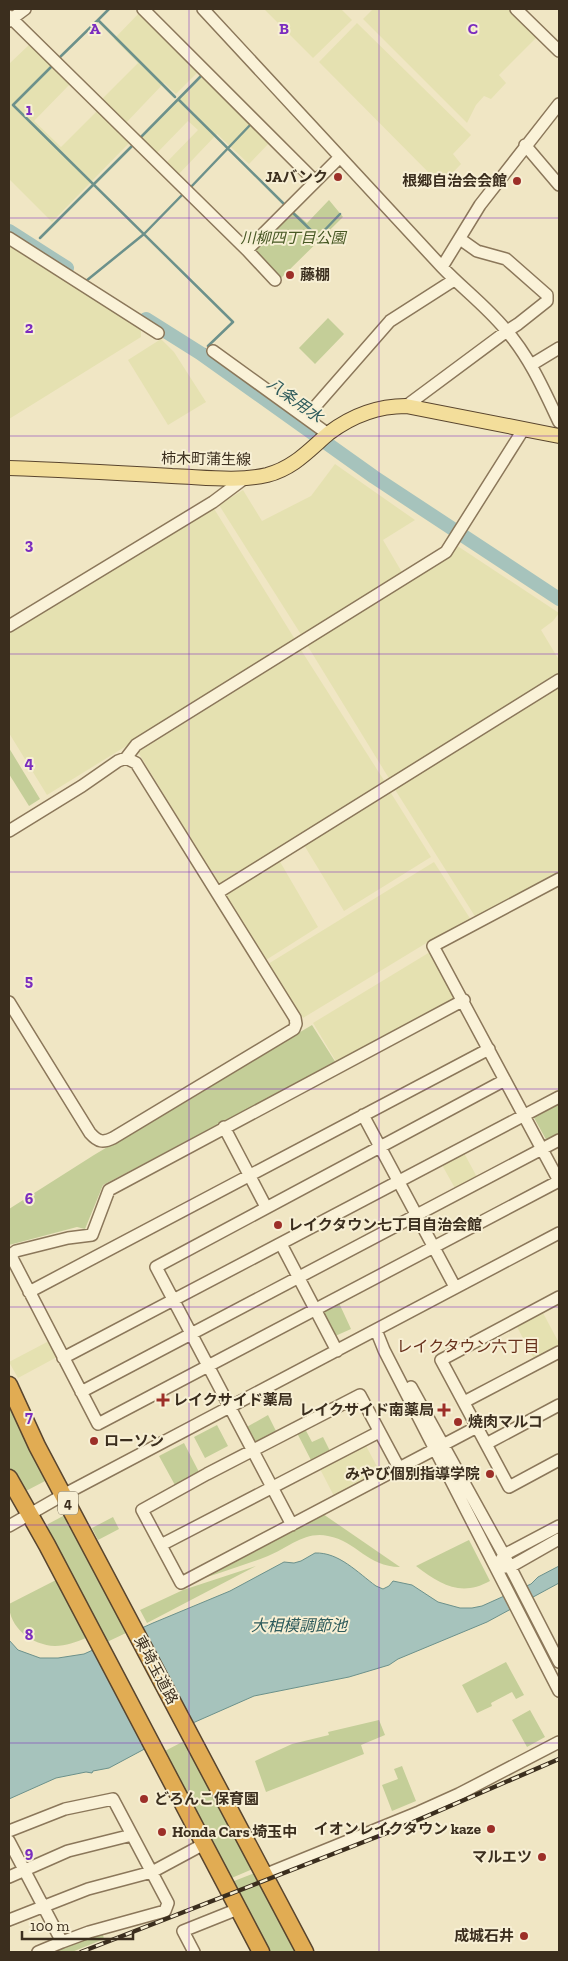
<svg xmlns="http://www.w3.org/2000/svg" width="568" height="1961" font-family="'Zilla Slab','Noto Sans JP',serif">
  <rect width="100%" height="100%" fill="#f0e6c4"/>
  <path fill="#e5e1b1" d="M264,9H341L352,20L313,58Z
    M373,9H512L539,35L499,75L506,83L491,99L484,96L476,105L467,123L363,19Z
    M142,10L200,70L176,94L164,83L123,126L99,102L138,63L114,39Z
    M357,23L471,135L453,154L461,164L441,185L319,62Z
    M32,42L72,82L34,121L61,147L99,109L131,141L52,222L9,179V64Z
    M205,74L272,140L249,164L217,134L177,176L165,164L198,130L188,121L155,155L140,140Z
    M9,245L141,327V337L9,419Z
    M161,339L174,352L206,402L168,425L128,360Z
    M335,464L415,520L383,540L403,574L302,636L219,505L243,490L262,521L311,496Z
    M213,507L296,641L47,795L9,733V632Z
    M456,545L559,613L553,621L541,630L559,660V675L390,780L307,645L450,556Z
    M301,650L385,782L219,885L138,752Z
    M559,687V874L476,918L394,788Z
    M389,790L431,857L344,911L304,845Z
    M279,860L318,927L266,960L226,895Z
    M434,862L471,920L428,942L303,1018L268,964Z
    M430,952L455,1000L337,1063L313,1023Z
    M464,1153L478,1179L456,1190L442,1165Z
    M542,1311L559,1343V1348L535,1361L516,1325Z
    M49,1341L57,1357L18,1378L9,1362Z
    M365,1444L381,1474L335,1498L319,1467Z"/>
  <path fill="#c4ce98" d="M329,200L343,217L279,280L252,249L292,210L307,223Z
    M328,318L344,334L315,364L299,348Z
    M9,748L40,799L29,806L9,774Z
    M312,1025L336,1063L103,1185L85,1229L77,1227L9,1245V1209L94,1155Z
    M559,1102V1137L548,1143L533,1116Z
    M339,1303L351,1329L333,1337L321,1312Z
    M9,1400L47,1480L24,1492L9,1470Z
    M268,1415L277,1433L257,1444L253,1442L245,1428Z
    M217,1425L228,1446L205,1458L194,1437Z
    M304,1427L312,1442L323,1437L331,1453L312,1462L296,1431Z
    M184,1443L200,1474L176,1487L159,1456Z
    M323,1514L400,1567C367,1567 357,1541 328,1536C305,1531 288,1548 268,1556C242,1566 215,1574 189,1583Z
    M65,1515L130,1631L104,1645L47,1528L48,1524Z
    M113,1517L119,1529L98,1540L92,1528Z
    M469,1540L490,1581C461,1597 441,1585 416,1566Z
    M256,1566L147,1623L140,1610L183,1590Z
    M56,1580L86,1638C76,1642 66,1646 55,1646C32,1645 9,1628 9,1604Z
    M506,1662L524,1695L516,1699L512,1692L491,1703L492,1706L477,1713L462,1685Z
    M530,1710L545,1737L527,1747L512,1720Z
    M379,1720L385,1735L361,1745L364,1754L266,1792L255,1761L292,1744L329,1735L328,1732Z
    M188,1739L255,1868L227,1880L161,1753Z
    M402,1766L416,1801L392,1811L382,1785L398,1779L394,1769Z
    M257,1872L299,1952H265L229,1883Z
    M99,1934L103,1935L104,1939L72,1952H48Z"/>
  <path fill="#a6c3bc" stroke="#6c918b" d="M315,1553C339,1552 358,1573 376,1586L383,1589L389,1586L393,1581L412,1585L438,1602L460,1608H472L482,1606L531,1584L538,1577L559,1566V1583L487,1622L398,1659L389,1665L349,1677L254,1696L195,1722L109,1768L93,1771L92,1773L86,1772L56,1778L9,1799V1640L18,1650L40,1658H58L84,1654L153,1623L230,1591L284,1562L294,1563L301,1561Z"/>
  <path fill="#f0e6c4" d="M141,1626L193,1725L146,1750L92,1649Z"/>
  <g fill="none" stroke-linecap="round" stroke-linejoin="round">
    <path stroke="#6c918b" stroke-width="2.5" d="M98,20L109,9
      M57,60L98,20L175,97
      M54,64L13,105L233,322L208,346
      M179,100L284,204
      M141,137L203,74
      M190,188L252,123
      M291,211L318,237L340,214
      M40,238L132,146
      M32,246L34,244
      M86,281L144,234L184,193
      M200,353L205,349"/>
    <path stroke="#a6c3bc" stroke-width="14" d="M9,231L67,268
      M146,319L200,353L374,477L559,599"/>
    <defs>
      <path id="minor" d="M143,9L315,181
        M203,9L442,267C462,288 486,306 505,329C529,356 544,390 559,422
        M516,9L559,51
        M9,16L247,250L275,280
        M9,21L25,9
        M525,145L559,185
        M9,238L158,333
        M247,250L340,157
        M442,267L480,205L559,104
        M213,351L328,434
        M531,365L559,348
        M406,406L507,331L518,324L547,301V295L506,259L477,251L460,239
        M306,417L390,321L454,280
        M9,626L213,502L245,478
        M126,758L136,745L446,552L523,430
        M9,831L82,786L118,761L126,758L136,763L295,1018L296,1024L294,1029L113,1138C103,1143 98,1142 90,1133L9,1002
        M559,879L433,946L559,1181
        M217,893L559,680
        M464,1000L109,1190L92,1235L68,1238L16,1251L12,1254V1258L98,1424L559,1181
        M363,1115L455,1287
        M224,1127L266,1207
        M281,1244L337,1351
        M29,1292L489,1049
        M559,1297L441,1360L509,1487L559,1460
        M376,1330L384,1350L559,1691
        M63,1358L559,1097
        M411,1387L504,1555L559,1662
        M81,1392L559,1140
        M464,1402L559,1352
        M486,1444L559,1405
        M399,1468L360,1395L207,1474L142,1510L181,1583L477,1427
        M292,1525L156,1267L505,1080
        M9,1526L63,1495L559,1233
        M161,1545L379,1432
        M500,1561L504,1555L559,1526
        M502,1567H510L559,1539
        M9,1831L65,1809L113,1799L168,1903L165,1911L89,1932L62,1942L9,1841
        M264,1875L419,1812L459,1794L559,1742
        M9,1877L68,1851L132,1835
        M9,1920L88,1889L152,1872L204,1844
        M38,1952L62,1942
        M194,1952L183,1931L238,1909"/>
      <path id="major" d="M9,468C63,470 118,473 172,476C203,477 237,482 267,475C294,468 309,450 329,433C353,415 377,406 406,406L559,436"/>
      <path id="highway" d="M9,1385L37,1446L305,1952
        M9,1478L47,1545L261,1952"/>
    </defs>
    <use href="#minor" stroke="#8b775a" stroke-width="14"/>
    <use href="#major" stroke="#59452e" stroke-width="16"/>
    <use href="#highway" stroke="#59452e" stroke-width="19"/>
    <use href="#minor" stroke="#faf2d8" stroke-width="11"/>
    <use href="#major" stroke="#f3de9b" stroke-width="14"/>
    <use href="#highway" stroke="#e1ac53" stroke-width="16"/>
    <defs>
      <path id="rail" d="M81,1952L397,1829L559,1759"/>
    </defs>
    <use href="#rail" stroke="#3b2e1e" stroke-width="4.5"/>
    <use href="#rail" stroke="#f7efd4" stroke-width="2.5" stroke-dasharray="8" stroke-linecap="butt"/>
  </g>
  <path fill="none" stroke="#7b2cbf" stroke-width="1" stroke-opacity="0.55" d="M189,9V1952M379,9V1952M9,218H559M9,436H559M9,654H559M9,872H559M9,1089H559M9,1307H559M9,1525H559M9,1743H559"/>
  <g fill="#9c2f28" stroke="#f7efd4" stroke-width="2">
    <circle cx="338" cy="177" r="5"/>
    <circle cx="517" cy="181" r="5"/>
    <circle cx="290" cy="275" r="5"/>
    <circle cx="278" cy="1225" r="5"/>
    <path d="M160.5 1392.5h5v5h5v5h-5v5h-5v-5h-5v-5h5z"/>
    <path d="M441.5 1402.5h5v5h5v5h-5v5h-5v-5h-5v-5h5z"/>
    <circle cx="458" cy="1422" r="5"/>
    <circle cx="94" cy="1441" r="5"/>
    <circle cx="490" cy="1474" r="5"/>
    <circle cx="144" cy="1799" r="5"/>
    <circle cx="491" cy="1829" r="5"/>
    <circle cx="162" cy="1832" r="5"/>
    <circle cx="542" cy="1857" r="5"/>
    <circle cx="524" cy="1936" r="5"/>
  </g>
  <g text-anchor="middle" dominant-baseline="central" stroke-width="4" stroke-linejoin="round" paint-order="stroke">
    <rect fill="#f7efd4" stroke="#736855" stroke-width="1" x="58" y="1491.5" width="20" height="23" rx="4"/>
    <g font-size="14" font-weight="bold" fill="#3b2e1e">
      <text x="68" y="1503">4</text>
    </g>
    <g font-size="15" font-weight="bold" fill="#3b2e1e" stroke="#f7efd4" text-anchor="end">
      <text x="328" y="177">JAバンク</text>
      <text x="507" y="181">根郷自治会会館</text>
      <text x="300" y="275" text-anchor="start">藤棚</text>
      <text x="288" y="1225" text-anchor="start">レイクタウン七丁目自治会館</text>
      <text x="173" y="1400" text-anchor="start">レイクサイド薬局</text>
      <text x="434" y="1410">レイクサイド南薬局</text>
      <text x="468" y="1422" text-anchor="start">焼肉マルコ</text>
      <text x="104" y="1441" text-anchor="start">ローソン</text>
      <text x="480" y="1474">みやび個別指導学院</text>
      <text x="154" y="1799" text-anchor="start">どろんこ保育園</text>
      <text x="481" y="1829">イオンレイクタウン kaze</text>
      <text x="172" y="1832" text-anchor="start">Honda Cars 埼玉中</text>
      <text x="532" y="1857">マルエツ</text>
      <text x="514" y="1936">成城石井</text>
    </g>
    <g font-size="15" font-style="italic" fill="#475824" stroke="#f7efd4">
      <text x="293" y="238">川柳四丁目公園</text>
    </g>
    <g font-size="15" fill="#3b2e1e" stroke="#f7efd4">
      <text transform="translate(206 459) rotate(1)">柿木町蒲生線</text>
      <text transform="translate(156 1670) rotate(62)">東埼玉道路</text>
    </g>
    <g font-size="16" font-style="italic" fill="#2d5a5b" stroke="#f7efd4">
      <text transform="translate(295 400) rotate(36)">八条用水</text>
      <text x="299" y="1625">大相模調節池</text>
    </g>
    <g font-size="16" fill="#68311c" stroke="#f7efd4">
      <text x="468" y="1346">レイクタウン六丁目</text>
    </g>
  </g>
  <g font-size="16" text-anchor="middle" font-weight="bold" fill="#7b2cbf" stroke="#f7efd4" stroke-width="4" stroke-linejoin="round" paint-order="stroke">
    <text x="95" y="34">A</text>
    <text x="284" y="34">B</text>
    <text x="473" y="34">C</text>
    <text x="29" y="115">1</text>
    <text x="29" y="333">2</text>
    <text x="29" y="550">3</text>
    <text x="29" y="768">4</text>
    <text x="29" y="986">5</text>
    <text x="29" y="1204">6</text>
    <text x="29" y="1422">7</text>
    <text x="29" y="1640">8</text>
    <text x="29" y="1858">9</text>
  </g>
  <rect width="568" height="1961" fill="none" stroke="#3b2e1e" stroke-width="20"/>
  <path d="M22 1931v8h111v-8" fill="none" stroke="#3b2e1e" stroke-width="2.5"/>
  <text x="30" y="1931" font-size="15" fill="#3b2e1e" stroke="#f7efd4" stroke-width="4" paint-order="stroke">100 m</text>
</svg>
